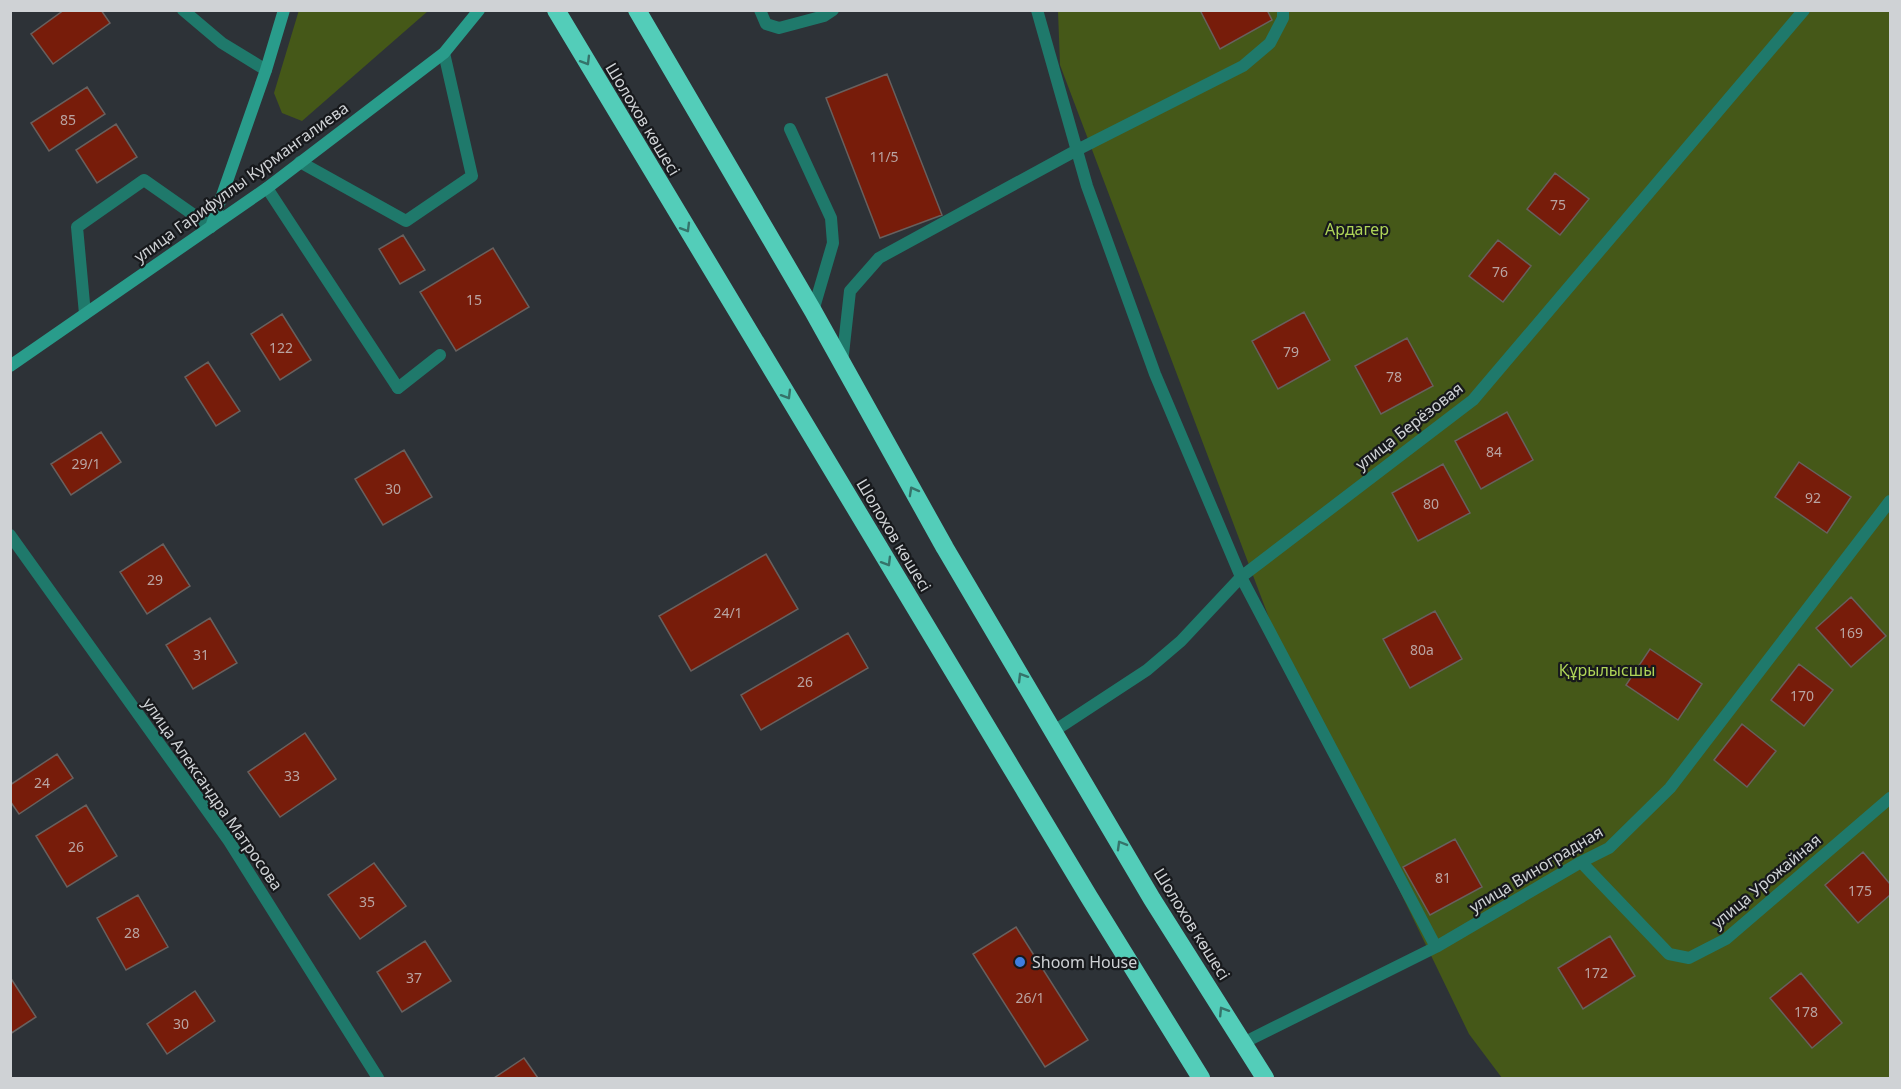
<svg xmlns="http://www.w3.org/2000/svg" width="1901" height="1089" font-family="'Noto Sans',sans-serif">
  <rect width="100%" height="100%" fill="#2d3237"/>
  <path fill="#455818" d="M299,10H428V11L302,121L282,113L274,93Z
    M1058,11H1890V1078H1502L1469,1034L1274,631L1060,65Z"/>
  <path fill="#771c0a" stroke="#68605e" stroke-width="1.5" d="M64,10H101L110,23L53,64L31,34Z
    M1200,10H1267L1272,20L1220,49Z
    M887,74L942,215L880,238L826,98Z
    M87,87L105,114L49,151L31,123Z
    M116,124L137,157L97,183L76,150Z
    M1555,173L1589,199L1560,235L1527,209Z
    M403,235L425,270L400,284L379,249Z
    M1498,240L1531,266L1503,302L1469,276Z
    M493,248L529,307L456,351L420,292Z
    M1304,312L1330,360L1278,389L1252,341Z
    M282,314L311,360L280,380L251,334Z
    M1407,338L1433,386L1381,414L1355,366Z
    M208,362L240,411L216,426L185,377Z
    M1507,412L1533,460L1481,489L1455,441Z
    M101,432L121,462L71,495L51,464Z
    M404,450L432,497L383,525L355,479Z
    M1799,462L1851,497L1827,533L1775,497Z
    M1443,464L1470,513L1418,541L1392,493Z
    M163,544L190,586L147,614L120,572Z
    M766,554L798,609L691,671L659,616Z
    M1851,597L1886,636L1851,667L1816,628Z
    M1435,611L1462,659L1410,688L1383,639Z
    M210,618L237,663L193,689L166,645Z
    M848,633L868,668L761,730L741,695Z
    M1650,649L1702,684L1678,720L1626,685Z
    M1799,664L1833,690L1804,726L1771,700Z
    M1742,724L1776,751L1747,787L1714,760Z
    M305,733L336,779L280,817L248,772Z
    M57,754L73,778L19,814L10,801V785Z
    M86,805L117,856L67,887L36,836Z
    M1455,839L1482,887L1430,915L1403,867Z
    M1863,852L1890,884V895L1858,923L1825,885Z
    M374,863L406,906L360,939L328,895Z
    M138,895L168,947L126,970L97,918Z
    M1016,927L1088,1040L1045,1067L973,954Z
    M1610,936L1635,976L1583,1009L1558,968Z
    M425,941L451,981L402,1012L377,972Z
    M1801,973L1842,1023L1812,1048L1770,998Z
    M10,977L36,1017L10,1034Z
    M195,991L215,1021L167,1054L147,1024Z
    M524,1058L538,1078H494Z"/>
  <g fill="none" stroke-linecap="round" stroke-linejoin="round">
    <path stroke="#1f796b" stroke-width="12" d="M760,10L766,24L779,28L824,16L833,10
      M790,129L831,218L833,243L813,311
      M300,162L406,221L472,176L444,53
      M85,314L77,227L144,180L211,227
      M398,388L440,355"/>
    <path stroke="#1f796b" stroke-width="12" d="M183,10L222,43L266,70
      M1037,10L1087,186L1155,374L1241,577L1436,947
      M267,188L398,388
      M842,363L850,291L879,258L1077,150L1243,66L1270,43L1283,18V10
      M10,535L229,841L378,1078
      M1054,731L1147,670L1181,641L1241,577L1473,400L1804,10
      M1581,862L1669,954L1689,958L1726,939L1890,798
      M1243,1043L1436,947L1581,862L1609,848L1670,788L1890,501"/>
    <path stroke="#299c8b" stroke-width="12" d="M211,227L266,70L284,10
      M10,366L267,188L444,53L479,10"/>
    <path stroke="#53cdb9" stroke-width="18" d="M556,10L1089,897L1201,1078
      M637,10L813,311L945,548L1152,899L1265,1078"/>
  </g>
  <defs><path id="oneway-chevron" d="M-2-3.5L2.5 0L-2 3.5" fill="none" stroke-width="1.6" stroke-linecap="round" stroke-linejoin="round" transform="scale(1.5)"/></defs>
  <g stroke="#35736a">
    <use href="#oneway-chevron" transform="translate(586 61) rotate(59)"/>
    <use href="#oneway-chevron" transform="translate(686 228) rotate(59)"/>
    <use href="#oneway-chevron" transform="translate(787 395) rotate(59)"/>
    <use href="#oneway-chevron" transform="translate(913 491) rotate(-119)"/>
    <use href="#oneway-chevron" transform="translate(887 562) rotate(59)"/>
    <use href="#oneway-chevron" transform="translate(1022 677) rotate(-121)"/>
    <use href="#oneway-chevron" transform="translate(1121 845) rotate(-120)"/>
    <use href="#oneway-chevron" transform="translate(1223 1011) rotate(-122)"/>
  </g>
  <circle fill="#3f7fe0" stroke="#17191c" stroke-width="2" cx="1020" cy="962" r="6"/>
  <g text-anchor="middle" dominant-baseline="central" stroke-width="4.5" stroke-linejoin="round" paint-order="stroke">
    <g font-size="14" fill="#b9a4a2">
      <text x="68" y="119">85</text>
      <text x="884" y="156">11/5</text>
      <text x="1558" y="204">75</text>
      <text x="1500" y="271">76</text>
      <text x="474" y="299">15</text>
      <text x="281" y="347">122</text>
      <text x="1291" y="351">79</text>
      <text x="1394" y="376">78</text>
      <text x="1494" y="451">84</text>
      <text x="86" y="463">29/1</text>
      <text x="393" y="488">30</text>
      <text x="1813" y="497">92</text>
      <text x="1431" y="503">80</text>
      <text x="155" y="579">29</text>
      <text x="728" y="612">24/1</text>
      <text x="1851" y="632">169</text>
      <text x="1422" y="649">80а</text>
      <text x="201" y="654">31</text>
      <text x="805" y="681">26</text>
      <text x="1802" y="695">170</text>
      <text x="292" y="775">33</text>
      <text x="42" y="782">24</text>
      <text x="76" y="846">26</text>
      <text x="1443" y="877">81</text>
      <text x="1860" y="890">175</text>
      <text x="367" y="901">35</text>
      <text x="132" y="932">28</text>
      <text x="1596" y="972">172</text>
      <text x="414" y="977">37</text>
      <text x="1030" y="997">26/1</text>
      <text x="1806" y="1011">178</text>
      <text x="181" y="1023">30</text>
    </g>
    <g font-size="16" fill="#cfd2d5" stroke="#17191c">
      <text transform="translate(643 119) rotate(59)">Шолохов көшесі</text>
      <text transform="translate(241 182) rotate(-36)">улица Гарифуллы Курмангалиева</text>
      <text transform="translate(1409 426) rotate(-38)">улица Берёзовая</text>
      <text transform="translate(894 535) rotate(59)">Шолохов көшесі</text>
      <text transform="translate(213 794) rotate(55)">улица Александра Матросова</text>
      <text transform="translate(1536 869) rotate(-31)">улица Виноградная</text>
      <text transform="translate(1766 881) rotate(-40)">улица Урожайная</text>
      <text transform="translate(1192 924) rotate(58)">Шолохов көшесі</text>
    </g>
    <g font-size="16" fill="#afd558" stroke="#17191c">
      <text x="1357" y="229">Ардагер</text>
      <text x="1607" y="670">Құрылысшы</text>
    </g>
    <g font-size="16" fill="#cfd2d5" stroke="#17191c" text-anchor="start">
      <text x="1032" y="962">Shoom House</text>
    </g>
  </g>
  <rect width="1901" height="1089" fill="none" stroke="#cfd2d5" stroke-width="24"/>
</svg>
